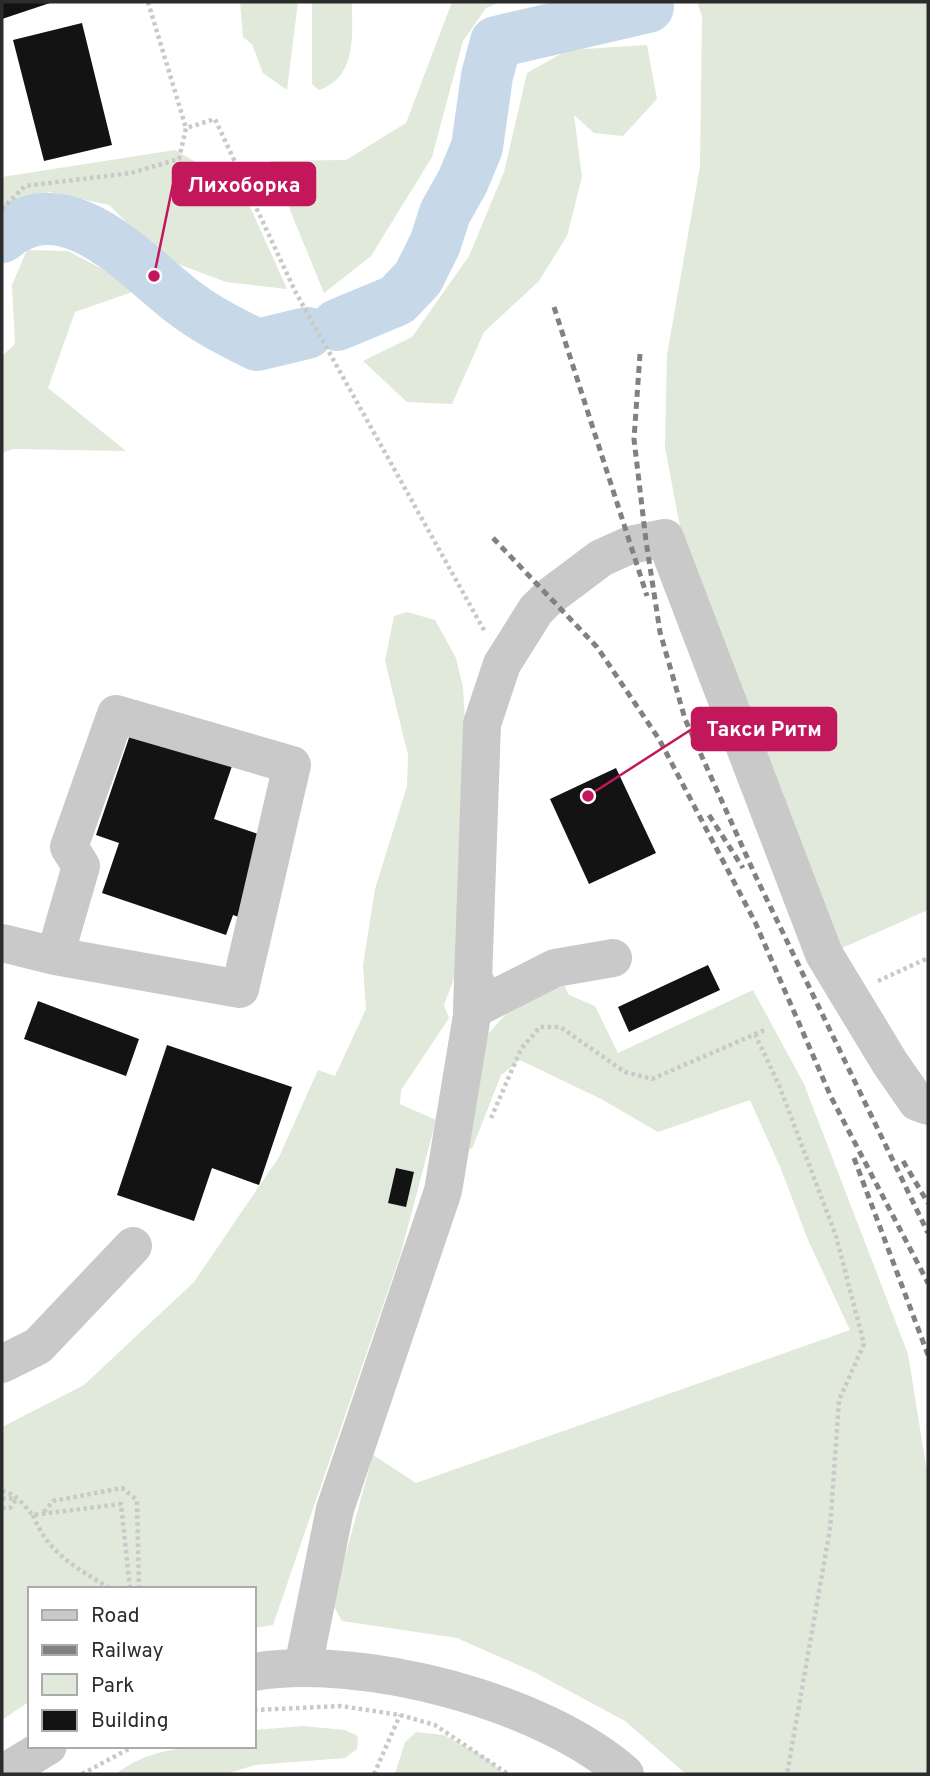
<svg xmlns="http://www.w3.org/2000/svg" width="930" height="1776" font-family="Overpass,sans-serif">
  <rect width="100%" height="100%" fill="#fff"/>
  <path fill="#e1e9da" d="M240,2H298L287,90L263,73L252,44L243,37Z
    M312,2H352C352,35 357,77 319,90L312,84Z
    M452,2H500L486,8L463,41L432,157L371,256L324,293L270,161L346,160L406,123Z
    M697,2H928V910L833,952L692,591L665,447L667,355L700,166L702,16Z
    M647,45L657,99L623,136L594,133L574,115L582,177L567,236L539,281L484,332L452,404L407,402L363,361L412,337L469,256L504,172L527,73L568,50Z
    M175,150L199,164L230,162L287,289L226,282L162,258L109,205L49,192L2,209V177Z
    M27,250L68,251L106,271L135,291L75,312L48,388L126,451L13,449L2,453V356L15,344L12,285Z
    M407,612L435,620L456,658L463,687L469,789L465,949L444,1005L449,1018L401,1090L400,1104L436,1120L401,1253L273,1625L254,1628V1589H30V1701L2,1720V1427L84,1385L194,1282L279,1157L318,1070L335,1076L366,1009L363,965L375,889L407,786L408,755L385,661L394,616Z
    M563,983L569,995L595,1006L618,1053L753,990L804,1084L908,1354L928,1478V1774H686L625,1721L534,1672L457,1638L342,1621L332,1603L373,1455L416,1483L850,1330L808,1240L781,1169L750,1100L658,1132L603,1100L520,1060L501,1075L472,1149L465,1147L488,1034L513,1006Z
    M303,1726L345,1730L358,1736L357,1749L345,1758L255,1765L226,1774H116C154,1743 207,1746 254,1746V1730Z
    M416,1732L444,1735L485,1757L505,1774H395L405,1742Z"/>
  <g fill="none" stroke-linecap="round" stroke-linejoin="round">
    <path stroke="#c7d9e8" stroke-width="52" d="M2,237C66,183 134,264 182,301C205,319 231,332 257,345L307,333
      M337,325L397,300L418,278L435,244L445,213L463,181L477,147L487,76L496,42L648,7"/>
  </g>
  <path fill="#131313" d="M2,2H53L2,19Z
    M82,23L112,145L44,161L13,40Z
    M131,732L232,766L214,819L264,836L247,920L233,915L226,935L102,893L119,843L96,835Z
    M616,768L656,853L589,884L550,799Z
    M708,965L720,990L629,1032L618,1007Z
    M38,1001L139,1039L126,1076L24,1039Z
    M167,1045L292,1087L259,1185L212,1168L194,1221L117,1195Z
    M396,1168L414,1172L406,1207L388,1203Z"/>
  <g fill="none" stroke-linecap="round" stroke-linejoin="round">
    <path stroke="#c9c9c9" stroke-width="4.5" stroke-dasharray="3.5 3.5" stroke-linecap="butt" d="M148,2L186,128
      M2,209L25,186L131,173L179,159L186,128L215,119L295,291L485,632
      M878,981L928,958
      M755,1034L779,1085L836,1236L864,1344L839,1400L830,1529L787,1774
      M491,1118L521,1049L540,1027H560L625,1072L652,1079L767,1029
      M2,1491C15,1492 24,1506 33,1515L121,1504L130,1589
      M2,1499L16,1498
      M2,1508H10L17,1498
      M44,1512L53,1501L122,1488L137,1500L139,1589
      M33,1515C48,1554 77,1568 111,1589
      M254,1710L341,1706L400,1715L435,1725L508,1774
      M82,1774L134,1746
      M374,1774L400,1715"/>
    <path stroke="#c9c9c9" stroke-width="38" d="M2,943L55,956L240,989L292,765L116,714L69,847L81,866L55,956
      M472,1010L482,724L502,664L536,610L549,597L601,558L630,545L665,538L824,954L890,1063L917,1102L928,1106
      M472,1010L555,968L613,958
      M2,1364L38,1346L133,1246
      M303,1667L335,1509L443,1191L477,985
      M254,1672C362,1654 543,1701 625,1774
      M2,1774L48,1746"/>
    <path stroke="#818181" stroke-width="5" stroke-dasharray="7 5" stroke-linecap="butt" d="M554,307L647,596
      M640,354L634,439L646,541L660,632L685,719L756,877L928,1233
      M493,538L597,647L659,739L755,922L831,1097L928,1283
      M709,815L743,868
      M854,1158L928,1355
      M903,1161L928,1203"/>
  </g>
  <path fill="none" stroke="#c2185b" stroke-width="2.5" d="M154 276L173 184M588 796L692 729"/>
  <g fill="#c2185b" stroke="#fff" stroke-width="2.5">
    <circle cx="154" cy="276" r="7"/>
    <circle cx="588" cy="796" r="7"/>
  </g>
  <g fill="#c2185b" stroke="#c2185b" stroke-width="2.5">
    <rect x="173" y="163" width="142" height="42" rx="7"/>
    <rect x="692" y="708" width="144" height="42" rx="7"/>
  </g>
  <g font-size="21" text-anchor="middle" font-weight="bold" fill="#fff">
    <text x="244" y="192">Лихоборка</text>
    <text x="764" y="736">Такси Ритм</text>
  </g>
  <rect width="930" height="1776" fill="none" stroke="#2c2c2c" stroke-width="7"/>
  <rect x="28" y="1587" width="228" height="161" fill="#ffffff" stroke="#ababab" stroke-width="2"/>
  <rect x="42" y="1610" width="35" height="10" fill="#c9c9c9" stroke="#ababab" stroke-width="2"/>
  <text x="91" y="1622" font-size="21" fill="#2c2c2c">Road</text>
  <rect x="42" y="1645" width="35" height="10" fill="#818181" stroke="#ababab" stroke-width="2"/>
  <text x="91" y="1657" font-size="21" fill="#2c2c2c">Railway</text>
  <rect x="42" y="1674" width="35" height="21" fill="#e1e9da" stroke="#ababab" stroke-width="2"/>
  <text x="91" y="1692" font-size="21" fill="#2c2c2c">Park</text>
  <rect x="42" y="1710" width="35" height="21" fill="#131313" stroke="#ababab" stroke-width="2"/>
  <text x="91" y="1727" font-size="21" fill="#2c2c2c">Building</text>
</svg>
